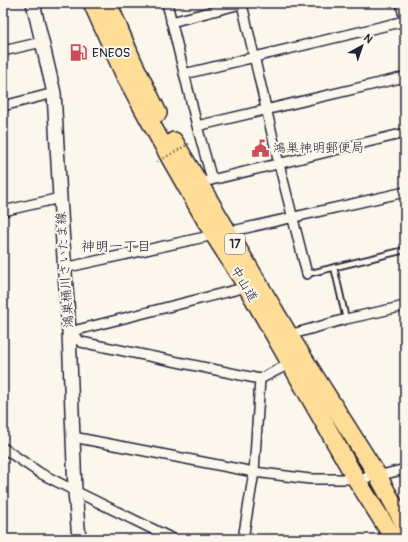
<svg xmlns="http://www.w3.org/2000/svg" width="408" height="542" font-family="Pangolin,'Klee One',sans-serif">
  <rect width="100%" height="100%" fill="#fbf7ec"/>
  <filter id="ink" filterUnits="userSpaceOnUse"><feTurbulence type="fractalNoise" baseFrequency=".025" numOctaves="2"/><feDisplacementMap in="SourceGraphic" scale="8" xChannelSelector="R" yChannelSelector="G"/><feConvolveMatrix kernelMatrix="1 2 1 2 8 2 1 2 1" color-interpolation-filters="sRGB"/></filter>
  <g filter="url(#ink)">
    <g fill="none" stroke-linecap="round" stroke-linejoin="round">
      <defs>
        <path id="lane" d="M334,267L346,319
          M307,274L405,250"/>
        <path id="street" d="M167,3L197,126L212,180
          M401,3L405,21
          M242,4L279,164L307,274
          M171,22L245,3
          M3,51L42,42
          M184,74L405,21
          M3,106L54,93
          M197,126L405,77
          M199,183L405,133
          M3,211L60,198
          M228,232L405,192
          M64,268L214,235
          M69,332L81,342L260,379L291,363
          M69,332L247,287
          M289,335L346,319L405,306
          M73,437L254,472L310,479H356L378,476L405,469
          M3,448L40,473L75,491L173,539
          M243,539L254,472L260,379"/>
        <path id="secondary" d="M33,3L54,93L60,198L69,332L75,491L79,539"/>
        <path id="highway" d="M92,3L124,74L170,158L214,235L247,287L356,479L394,539
          M108,3L133,62L158,113
          M174,141L289,335L378,476L405,525"/>
      </defs>
      <use href="#lane" stroke="#22223b" stroke-width="8"/>
      <use href="#street" stroke="#22223b" stroke-width="12"/>
      <use href="#secondary" stroke="#22223b" stroke-width="16"/>
      <use href="#highway" stroke="#22223b" stroke-width="20"/>
      <use href="#lane" stroke="#fbf7ec" stroke-width="4.5"/>
      <use href="#street" stroke="#fbf7ec" stroke-width="9"/>
      <use href="#secondary" stroke="#fbf7ec" stroke-width="13"/>
      <use href="#highway" stroke="#ffdd96" stroke-width="17"/>
      <path stroke="#22223b" stroke-width="2" stroke-dasharray="1 3" stroke-linecap="butt" d="M157,162L190,143"/>
    </g>
  </g>
  <defs>
    <symbol id="fuel-bare" viewBox="-9 -9 18 18"><path d="M-5.5-6h7V0h2V4h1.3V-2.5L3-4.5l.8-.8L6-3V5H2.5V1h-1V6h-7ZM-4.2-4.7v3.2H.2V-4.7Z" fill="#d1495b" stroke="#fbf7ec" stroke-width="2.5" paint-order="stroke"/></symbol>
    <symbol id="civic-bare" viewBox="-9 -9 18 18"><path d="M-.6-6.5H3V-4.5H.6V-3L4-1V1h2V6H-6V1h2V-1L-.6-3ZM-1.2 2.5V6h2.4V2.5Z" fill="#d1495b" stroke="#fbf7ec" stroke-width="2.5" paint-order="stroke"/></symbol>
  </defs>
  <g fill-rule="evenodd">
    <use href="#fuel-bare" x="66" y="40" width="25" height="25"/>
    <use href="#civic-bare" x="248" y="136" width="25" height="25"/>
  </g>
  <g text-anchor="middle" dominant-baseline="central" stroke-width="4" stroke-linejoin="round" paint-order="stroke">
    <rect fill="#fbf7ec" stroke="#636270" stroke-width="1" x="225" y="234" width="20" height="20" rx="3"/>
    <g font-size="12" font-weight="bold" fill="#22223b">
      <text x="235" y="244">17</text>
    </g>
    <g font-size="13" fill="#22223b" stroke="#fbf7ec" text-anchor="start">
      <text x="92" y="53">ENEOS</text>
      <text x="273" y="148">鴻巣神明郵便局</text>
    </g>
    <g font-size="13" fill="#22223b" stroke="#fbf7ec">
      <text transform="translate(65 270) rotate(-94)">鴻巣桶川さいたま線</text>
      <text transform="translate(244 284) rotate(59)">中山道</text>
    </g>
    <g font-size="14" fill="#22223b" stroke="#fbf7ec">
      <text x="116" y="246">神明一丁目</text>
    </g>
  </g>
  <rect width="408" height="542" fill="none" stroke="#fbf7ec" stroke-width="16"/>
  <rect x="8" y="8" width="392" height="526" fill="none" stroke="#22223b" stroke-width="1.5" filter="url(#ink)"/>
  <g transform="translate(362 46) rotate(40)" stroke="#fbf7ec" stroke-width="3" paint-order="stroke">
  <path d="M0-3L7 15L0 10L-7 15Z" fill="#22223b"/>
  <text y="-6" font-size="11" font-weight="bold" text-anchor="middle" fill="#22223b">N</text>
  </g>
</svg>
